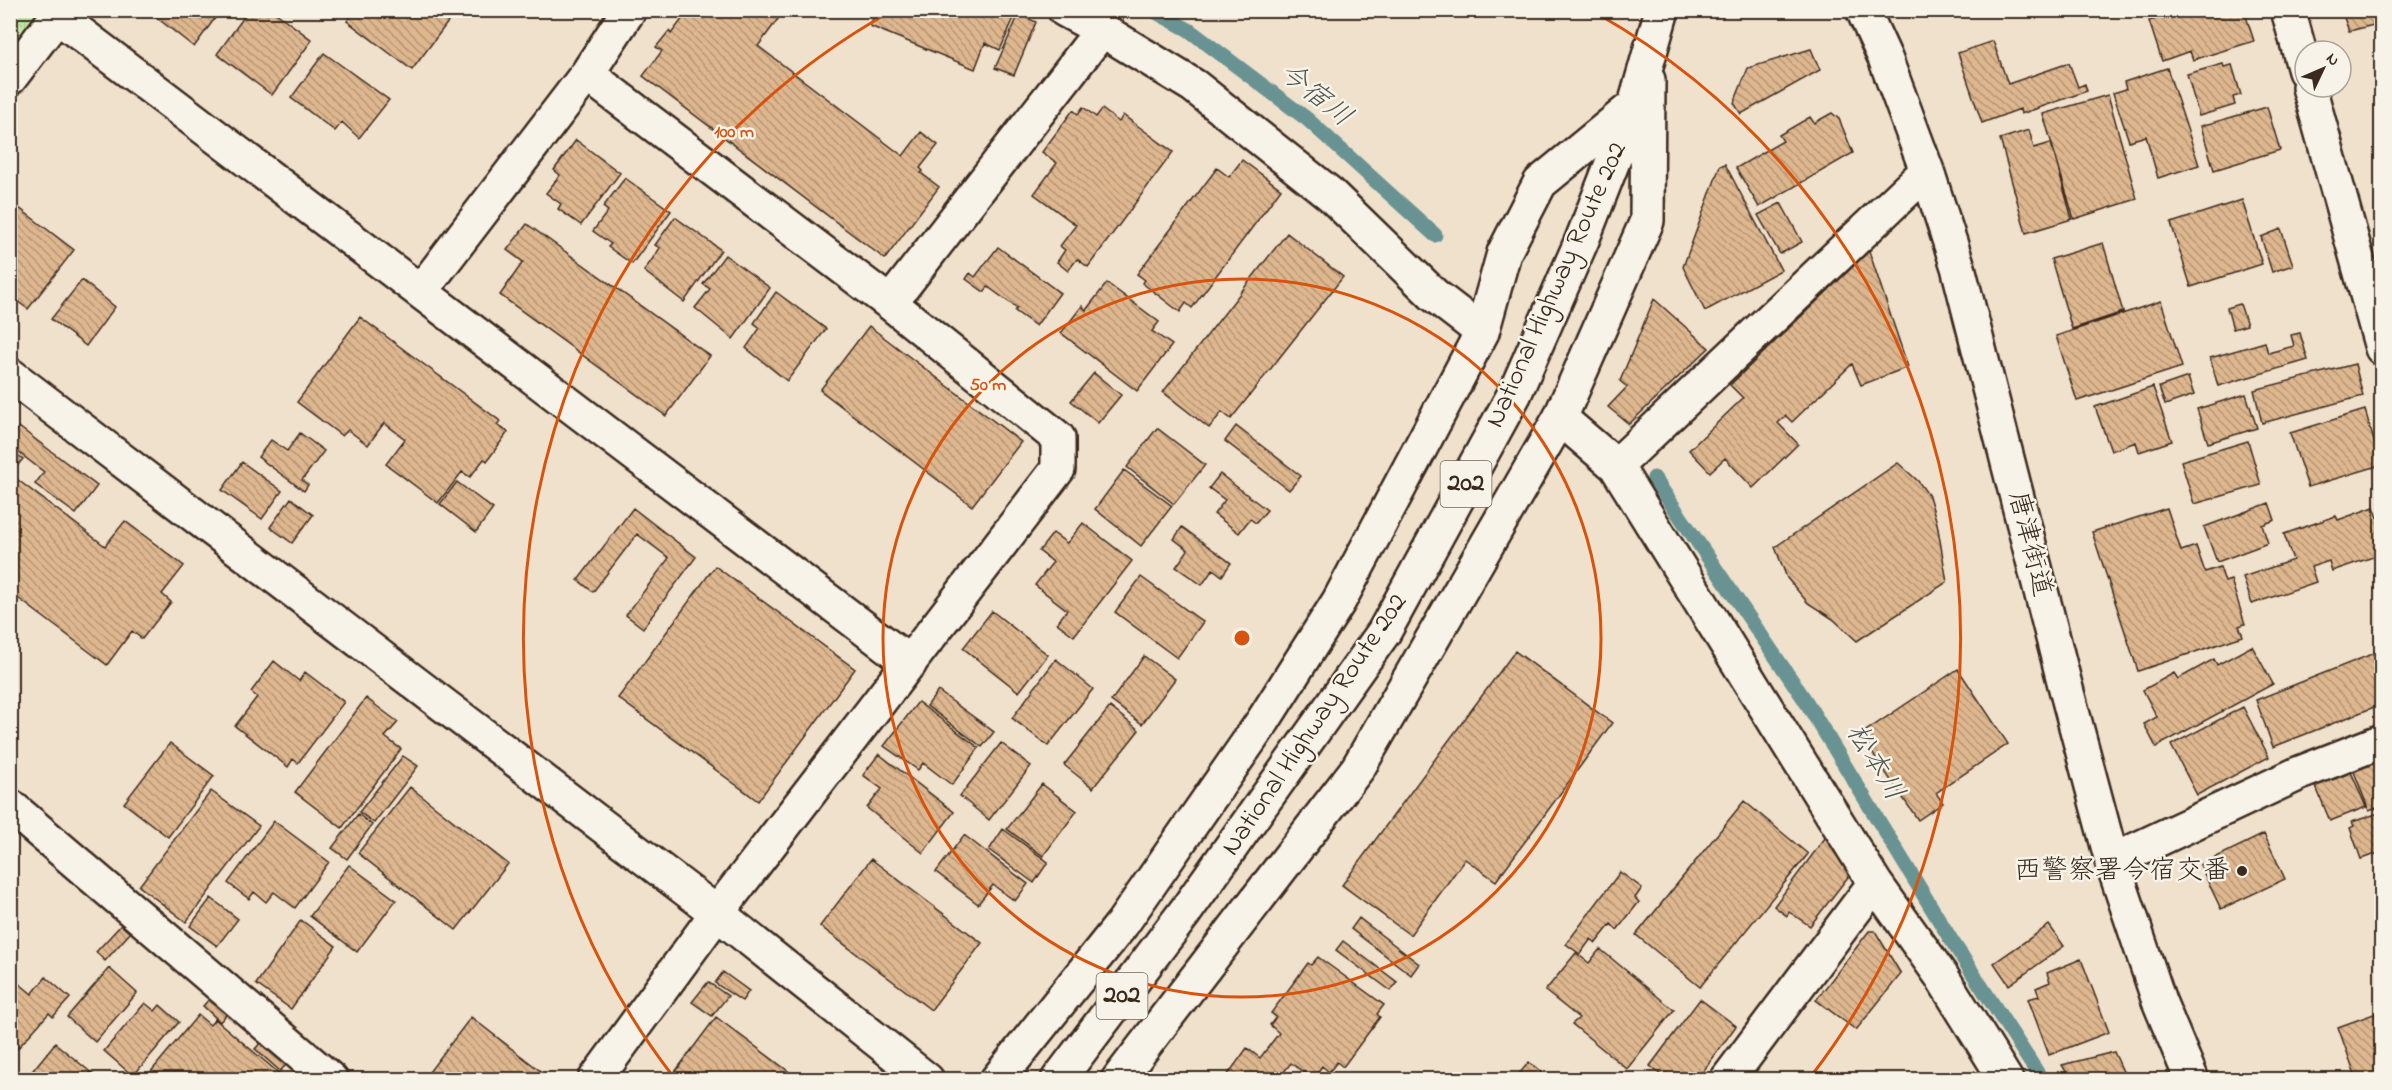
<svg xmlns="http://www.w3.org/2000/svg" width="2392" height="1090" font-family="'Indie Flower','Klee One',sans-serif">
  <defs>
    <pattern id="grass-tufts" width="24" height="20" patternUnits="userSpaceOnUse" patternTransform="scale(1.5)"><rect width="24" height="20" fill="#c2eba7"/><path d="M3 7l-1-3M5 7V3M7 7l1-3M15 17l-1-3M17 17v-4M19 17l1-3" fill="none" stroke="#a8ca8f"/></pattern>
    <pattern id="building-back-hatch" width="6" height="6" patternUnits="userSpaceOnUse" patternTransform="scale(1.5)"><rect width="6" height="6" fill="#deb78f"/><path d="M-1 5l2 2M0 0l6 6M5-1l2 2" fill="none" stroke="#b59574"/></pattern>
  </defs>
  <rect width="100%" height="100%" fill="#f0e1cd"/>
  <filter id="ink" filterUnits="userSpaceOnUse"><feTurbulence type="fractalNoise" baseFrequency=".0167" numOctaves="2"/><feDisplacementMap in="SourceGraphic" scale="12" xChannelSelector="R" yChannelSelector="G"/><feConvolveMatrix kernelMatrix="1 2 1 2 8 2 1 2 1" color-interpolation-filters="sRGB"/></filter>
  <g filter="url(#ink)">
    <path fill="url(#grass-tufts)" stroke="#7e8a62" stroke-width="1.5" d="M11,11H65L11,81Z"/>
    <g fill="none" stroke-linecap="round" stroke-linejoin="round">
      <path stroke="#699393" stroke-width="15" d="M1152,10L1189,30L1307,119L1435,235
        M1654,478L1805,700L1950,938L2042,1080"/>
    </g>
    <path fill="url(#building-back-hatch)" stroke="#3b2a1e" stroke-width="1.5" d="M147,10H221L194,47Z
      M249,10H272L312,40L272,95L217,54Z
      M355,10H457L412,70L347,21Z
      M689,10H768L778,19L758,46L903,156L921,132L938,145L920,168L923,171L921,173L939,187L885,259L643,76L662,51L656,47L669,31L671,34Z
      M876,10H1010L1016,13L1000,50L985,43L975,69L870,26Z
      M2184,10H2244L2254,41L2193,60L2190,51L2162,61L2149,21Z
      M2356,10H2382V23L2349,31L2343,15L2357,13Z
      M1019,14L1036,22L1014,75L995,68Z
      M1993,41L2008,84L2069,63L2078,87L2085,84L2087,91L2021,114L2020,109L1982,123L1958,53Z
      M1811,49L1820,70L1741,114L1734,103L1748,68Z
      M324,53L389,100L359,138L342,122L335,131L291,98Z
      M2223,64L2224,67L2232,65L2241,95L2233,97L2235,105L2199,116L2187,74Z
      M2167,68L2199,165L2158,178L2146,136L2129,141L2113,93L2126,89L2124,82Z
      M2108,95L2137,199L2074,219L2043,114Z
      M1083,107L1096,117L1102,109L1119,122L1123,115L1173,152L1088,267L1077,259L1068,271L1057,262L1065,250L1060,246L1076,225L1034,194L1057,163L1042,152L1073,110L1078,114Z
      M2267,107L2280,150L2214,170L2201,126Z
      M1832,113L1839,119L1853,153L1759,207L1736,168L1783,141L1779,135L1810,117L1814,123Z
      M2029,130L2034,148L2051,143L2072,219L2026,233L2000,139Z
      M576,140L620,173L581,225L558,209L561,204L546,193L560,175L554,170Z
      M1242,160L1281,189L1192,308L1186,303L1180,312L1142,283L1145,280L1137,274L1217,168L1229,177Z
      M1725,164L1781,270L1705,311L1683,267L1720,166Z
      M625,178L671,211L632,264L608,247L611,244L593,231L608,211L603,207Z
      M2242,200L2262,264L2191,287L2171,223Z
      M10,201L74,250L28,309L10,296Z
      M1781,203L1802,242L1780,254L1758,215Z
      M675,217L721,250L684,302L644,271L660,248L655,245Z
      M527,224L710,356L666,416L500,295L523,262L507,250Z
      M2281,229L2293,265L2272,272L2261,237Z
      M1287,233L1343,277L1231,419L1222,412L1209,428L1163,392Z
      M2103,243L2123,312L2072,329L2051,259Z
      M998,247L1060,293L1036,326L1015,311L1017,308L988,287L984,292L966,279L970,273L975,277Z
      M1869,251L1908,367L1861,385L1852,364L1792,422L1786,416L1778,423L1798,444L1753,488L1725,458L1710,472L1689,450L1743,398L1730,385Z
      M725,255L770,288L733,339L695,308L710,289L703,284Z
      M82,280L115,307L86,346L51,319Z
      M1107,283L1159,322L1152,331L1172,345L1137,391L1061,333L1082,306L1086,310Z
      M776,292L826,329L787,381L746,348L760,328L754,323Z
      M1654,299L1709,348L1629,424L1608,407L1627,387L1620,381Z
      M2161,301L2182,367L2077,401L2056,336Z
      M2240,304L2247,325L2233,329L2227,308Z
      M360,317L500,421L497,425L508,432L487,461L484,459L470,477L462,472L438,503L386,464L405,439L384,423L368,445L348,430L342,436L297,402Z
      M869,326L1021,442L972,506L820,390Z
      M2300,333L2308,360L2218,386L2210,358L2265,342L2268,353L2294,346L2291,335Z
      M2355,364L2363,396L2262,423L2254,390Z
      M1094,373L1121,395L1098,423L1071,401Z
      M2188,377L2194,395L2165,405L2159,387Z
      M2153,387L2172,441L2139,452L2136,442L2111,451L2095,407Z
      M2246,394L2257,428L2208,443L2197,409Z
      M2365,410L2381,465L2308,487L2290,433Z
      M1236,426L1301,476L1289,490L1225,441Z
      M19,427L97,486L76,514L35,484L44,472L10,446V439Z
      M1157,428L1205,465L1174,504L1127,467Z
      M300,433L324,451L302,480L308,485L304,491L258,457L271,440L287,451Z
      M2248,441L2261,485L2194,504L2181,461Z
      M10,450L23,459L12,472L10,470Z
      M242,462L282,491L262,519L222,490Z
      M1898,463L1918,481L1929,496L1937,523L1947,582L1857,641L1833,619L1808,603L1787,578L1775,547Z
      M1124,470L1172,506L1141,546L1095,509Z
      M10,474L105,546L125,521L184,566L162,594L171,602L142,639L132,631L107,665L10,592Z
      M1220,474L1267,510L1256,523L1250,519L1239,533L1214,514L1225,500L1209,488Z
      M457,482L493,509L476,532L440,504Z
      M291,498L313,515L292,543L270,527Z
      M2269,503L2275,520L2262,525L2268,543L2217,562L2204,527Z
      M2374,507L2382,528V554L2332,571L2329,561L2311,567L2316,582L2252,604L2243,577L2293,560L2284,534L2336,516L2338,520Z
      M633,508L696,557L643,628L626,615L669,558L637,534L593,592L578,580Z
      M2167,508L2181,551L2196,546L2205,572L2220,567L2225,582L2231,580L2245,624L2239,626L2243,636L2138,671L2092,532Z
      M1083,523L1132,561L1074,636L1057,623L1067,610L1035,585L1053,562L1039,551L1053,533L1067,543Z
      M1182,527L1231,563L1222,576L1213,569L1202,585L1176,567L1188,550L1174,539Z
      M715,566L855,669L758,801L618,698Z
      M1141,577L1203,622L1177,658L1115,612Z
      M992,611L1048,655L1019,692L963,648Z
      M2252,646L2273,684L2156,747L2144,724L2157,717L2143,690L2174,673L2178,679L2214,659L2217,665Z
      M2382,650V704L2273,747L2256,700Z
      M1515,651L1612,723L1496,881L1465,859L1410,935L1342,885Z
      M1144,656L1175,679L1142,724L1111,701Z
      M1056,659L1093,689L1048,746L1012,718Z
      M274,661L299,681L305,672L344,702L298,763L293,759L288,767L235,726L257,697L251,692Z
      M1958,669L2008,744L1936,793L1943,803L1918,820L1860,735Z
      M938,691L994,732L982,747L927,706Z
      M366,698L398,722L385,737L401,749L342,828L295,792Z
      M918,702L979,748L952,785L923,763L918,770L884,746Z
      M1110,707L1139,730L1093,788L1064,765Z
      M2243,707L2269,757L2197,795L2171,745Z
      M170,743L214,776L168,837L124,803Z
      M1001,743L1031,766L989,820L960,796Z
      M2382,743V806L2369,811L2348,756Z
      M879,754L954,812L923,853L867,808L882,789L863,775Z
      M403,756L418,766L374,823L359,812Z
      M2346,760L2366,807L2330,821L2314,782Z
      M1042,784L1077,811L1043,856L1007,829Z
      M410,787L508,864L456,930L358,853Z
      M211,791L259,826L186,922L139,886Z
      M1744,801L1808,854L1700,987L1636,935Z
      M2382,812V852L2361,859L2350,828L2354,826L2352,822Z
      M358,814L372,825L347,859L332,848Z
      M274,821L329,862L295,908L274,892L266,902L254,892L249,899L228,883Z
      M1003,829L1048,862L1034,883L989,850Z
      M1828,834L1841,844L1835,852L1849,862L1848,877L1810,926L1789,912L1787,916L1774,906Z
      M2264,834L2285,879L2221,909L2200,865Z
      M964,835L1028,884L1015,901L993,885L978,904L936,872Z
      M871,859L982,943L931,1010L820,926Z
      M349,865L396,900L357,952L310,916Z
      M1620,872L1642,888L1635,898L1639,902L1617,930L1611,924L1596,943L1591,939L1580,954L1566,944Z
      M211,898L238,919L217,946L190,926Z
      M1359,918L1419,964L1411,975L1351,929Z
      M301,920L336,946L291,1009L256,984Z
      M121,925L130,933L105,961L96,952Z
      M2049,925L2064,946L2009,985L1994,963Z
      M1869,931H1875L1901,974L1856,1030L1816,1000Z
      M1343,941L1397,982L1391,991L1336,950Z
      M1600,949L1674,1010L1627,1069L1572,1024L1579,1018L1545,991L1576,953L1589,963Z
      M1318,957L1384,1005L1377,1014L1380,1017L1343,1067L1337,1062L1329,1072L1322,1066L1313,1079L1291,1063L1283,1073L1292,1080H1224L1247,1048L1260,1058L1279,1033L1270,1025L1276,1017L1271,1013L1308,963L1311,965Z
      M2081,959L2109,1032L2049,1055L2028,999L2039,996L2036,988L2050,982L2047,973Z
      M109,968L137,993L95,1042L67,1017Z
      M723,972L749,991L742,1001L715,983Z
      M10,976L32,994L46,977L70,998L53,1017L49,1013L10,1057Z
      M708,982L728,996L712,1016L692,1002Z
      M213,995L230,1010L220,1022L203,1006Z
      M1700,999L1736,1026L1697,1080H1667L1650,1066Z
      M145,1003L155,1011L160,1005L179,1022L133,1076L104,1051Z
      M2382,1011V1080H2357L2338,1027Z
      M198,1015L210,1025L215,1019L287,1080H144Z
      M471,1017L552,1080H439L429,1072Z
      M716,1017L800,1080H669Z
      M264,1039L289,1062L280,1071L255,1049Z
      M55,1043L100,1080H25Z
      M2114,1052L2127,1080H2071L2062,1065Z
      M1529,1062L1551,1080H1514Z"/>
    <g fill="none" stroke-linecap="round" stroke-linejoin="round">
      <defs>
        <path id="minor" d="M1065,10L1102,30L1194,86L1330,194L1434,295L1482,332
          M1863,10L1885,58L1927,171L1958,267L2065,685L2112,861L2159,1001L2192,1080
          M2288,10L2305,71
          M57,16L910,663
          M587,74L890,303L1058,438V469L717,913L595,1080
          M10,78L62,10
          M2309,87L2382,348
          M421,291L587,74L629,10
          M890,303L1102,30
          M10,375L717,913L927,1080
          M1560,418L1616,466L1875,883L1942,977L2006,1080
          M1616,466L1927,171
          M10,806L331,1080
          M2112,861L2300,773L2382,741
          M997,1080L1122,924L1263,721L1339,601L1482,332L1504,253L1540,183L1635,105
          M1118,1080L1358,768L1560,418L1647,221L1648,80
          M1727,1080L1875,883"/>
        <path id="highway" d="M1058,1080L1185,912L1384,632L1515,393L1582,240L1635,105L1662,10"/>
      </defs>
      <use href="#minor" stroke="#3b2a1e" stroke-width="38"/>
      <use href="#highway" stroke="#3b2a1e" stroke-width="38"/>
      <use href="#minor" stroke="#f7f3e8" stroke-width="33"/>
      <use href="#highway" stroke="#f7f3e8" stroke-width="33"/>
    </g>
  </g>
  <g fill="none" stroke="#d7540e" stroke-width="3">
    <circle cx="1242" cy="638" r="359"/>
    <path d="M672 1075A718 718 0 0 1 888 13M1596 13A718 718 0 0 1 1812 1075"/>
  </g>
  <circle fill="#3b2a1e" stroke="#f7f3e8" stroke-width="2" cx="2242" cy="871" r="6"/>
  <g text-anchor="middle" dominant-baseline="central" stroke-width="5" stroke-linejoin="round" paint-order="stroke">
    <g fill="#f7f3e8" stroke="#73665b" stroke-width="1.5">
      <rect x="1440.5" y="461" width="51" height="46" rx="4.5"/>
      <rect x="1096.5" y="973" width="51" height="46" rx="4.5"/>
    </g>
    <g font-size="26" font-weight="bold" fill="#3b2a1e">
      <text x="1466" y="484">202</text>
      <text x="1122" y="996">202</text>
    </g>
    <g font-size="27" fill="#3b2a1e" stroke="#f7f3e8">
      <text transform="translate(1557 285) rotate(-66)">National Highway Route 202</text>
      <text transform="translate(2029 544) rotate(76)">唐津街道</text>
      <text transform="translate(1315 725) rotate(-56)">National Highway Route 202</text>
    </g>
    <g font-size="27" fill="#3b2a1e" stroke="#f7f3e8" text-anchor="end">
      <text x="2230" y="871">西警察署今宿交番</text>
    </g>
    <g font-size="28" font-style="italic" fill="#4e564f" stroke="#f7f3e8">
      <text transform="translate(1315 96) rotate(39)">今宿川</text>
      <text transform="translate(1874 763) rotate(59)">松本川</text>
    </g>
  </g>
  <circle cx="1242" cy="638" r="9" fill="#d7540e" stroke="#f7f3e8" stroke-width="3"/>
  <g font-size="18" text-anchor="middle" font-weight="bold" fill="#d7540e" stroke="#f7f3e8" stroke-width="5" stroke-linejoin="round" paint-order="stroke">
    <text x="734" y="137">100 m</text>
    <text x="988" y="390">50 m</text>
  </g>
  <rect width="2392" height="1090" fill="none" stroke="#f7f3e8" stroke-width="36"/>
  <rect x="18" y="18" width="2356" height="1054" fill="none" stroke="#3b2a1e" stroke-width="2" filter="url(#ink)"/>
  <g transform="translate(2323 69) rotate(46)"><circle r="28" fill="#f7f3e8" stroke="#aca397" stroke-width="1.5"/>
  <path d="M0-4.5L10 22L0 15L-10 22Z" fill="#3b2a1e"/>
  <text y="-9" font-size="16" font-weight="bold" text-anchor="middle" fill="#3b2a1e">N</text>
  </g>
</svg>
